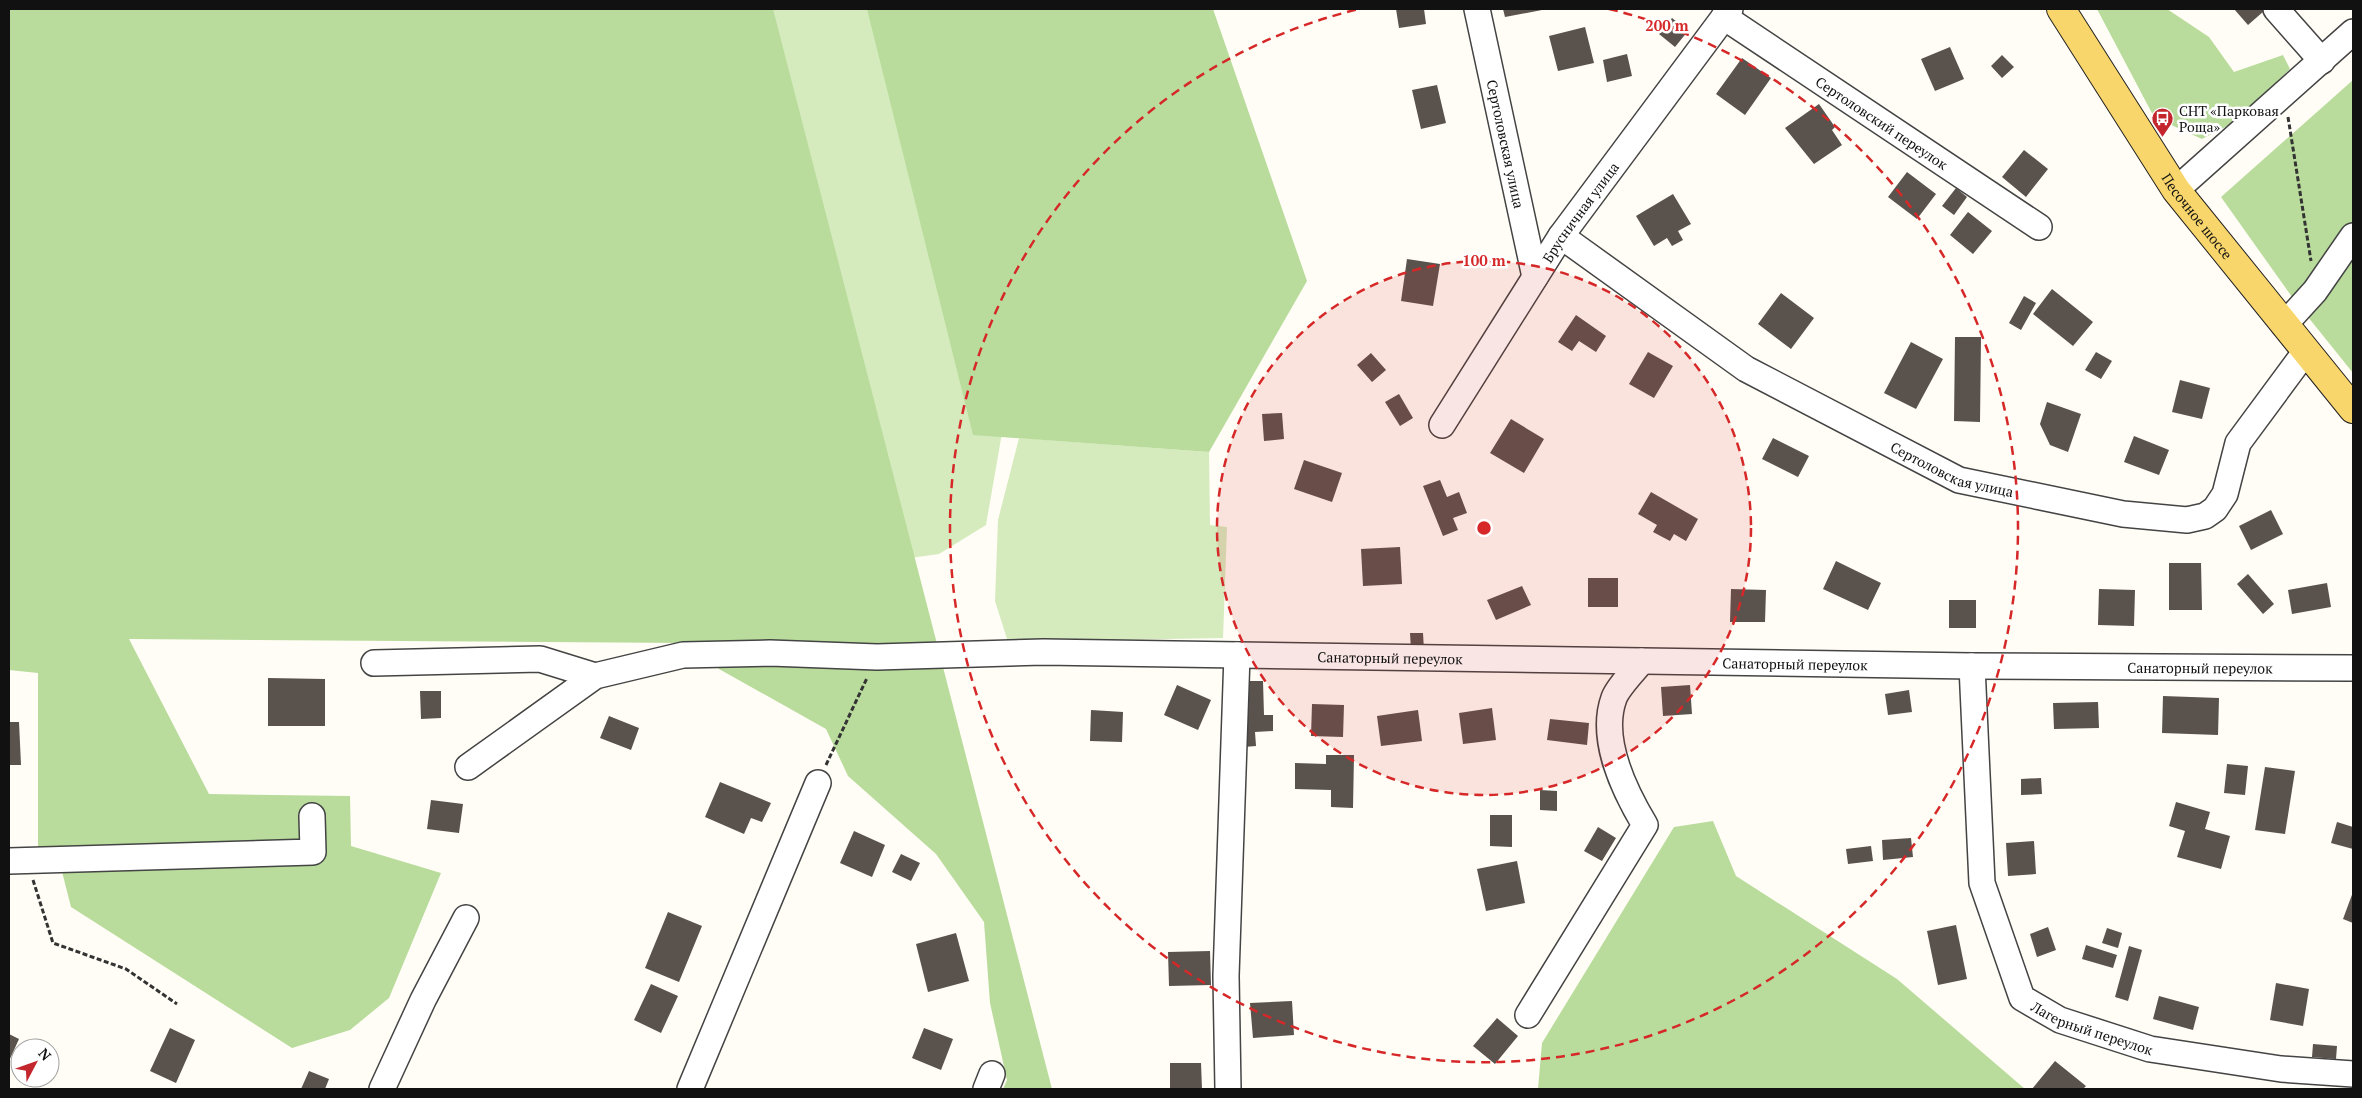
<svg xmlns="http://www.w3.org/2000/svg" width="2362" height="1098" font-family="'PT Serif',serif">
  <rect width="100%" height="100%" fill="#fffdf5"/>
  <path fill="#d5ebbd" d="M170,9H1018L1006,410L986,525L939,554L874,563Z
    M1019,438L1209,452L1210,525L1227,527L1223,638L1008,642L995,601L998,520Z"/>
  <path fill="#b9dc9c" d="M9,9H773L1052,1089H1003L1007,1080L990,1003L984,922L936,854L848,776L826,729L719,669L688,643L129,639L209,794L350,796L351,846L441,873L389,998L350,1030L292,1048L71,907L59,860L38,854V673L9,670Z
    M867,9H1213L1307,281L1209,452L973,435Z
    M2097,9H2167L2209,37L2234,72L2283,55L2290,69L2233,123L2202,139L2154,117Z
    M2353,80V373L2292,297L2221,197Z
    M1713,821L1736,876L1897,979L2025,1089H1538L1542,1043L1674,827Z"/>
  <path fill="#5a524d" d="M1396,9H1424L1426,24L1399,28Z
    M1503,9H1542V10L1505,17Z
    M2234,9H2262L2264,11L2248,25Z
    M1672,18L1688,31L1675,47L1659,34Z
    M1585,27L1594,63L1558,71L1549,36Z
    M1950,47L1964,79L1935,91L1921,59Z
    M1627,54L1632,76L1607,82L1603,60Z
    M2002,55L2014,67L2002,78L1991,66Z
    M1742,58L1771,78L1745,115L1716,94Z
    M1437,85L1446,123L1421,129L1412,90Z
    M1819,104L1835,127L1832,130L1842,145L1814,164L1785,128Z
    M2024,150L2048,169L2026,197L2002,177Z
    M1907,172L1936,194L1917,219L1888,197Z
    M1956,188L1967,197L1954,215L1942,206Z
    M1673,194L1691,224L1678,231L1683,240L1672,246L1667,238L1654,246L1636,216Z
    M1968,212L1992,231L1973,254L1950,235Z
    M1407,259L1440,264L1433,306L1401,301Z
    M2052,289L2093,322L2073,346L2033,314Z
    M1781,293L1814,318L1791,349L1758,324Z
    M2024,296L2036,303L2021,330L2009,323Z
    M1576,315L1606,336L1596,352L1579,341L1572,351L1558,342Z
    M1955,337H1981L1980,422L1954,421Z
    M1911,342L1943,359L1916,409L1884,393Z
    M1648,352L1673,366L1654,398L1629,384Z
    M2096,352L2112,361L2101,379L2085,370Z
    M1371,353L1386,370L1372,382L1357,365Z
    M2180,380L2210,388L2202,419L2172,412Z
    M1399,394L1413,418L1400,426L1385,402Z
    M2047,402L2081,414L2068,452L2050,445L2040,424Z
    M1282,413L1284,439L1264,441L1262,414Z
    M1511,419L1544,439L1524,473L1490,453Z
    M2134,436L2169,450L2159,475L2124,462Z
    M1773,438L1809,456L1798,477L1762,459Z
    M1304,460L1342,473L1332,502L1294,489Z
    M1440,480L1447,497L1459,492L1467,513L1453,518L1458,530L1443,536L1423,486Z
    M1651,492L1698,519L1686,541L1674,534L1670,541L1653,532L1657,525L1638,514Z
    M2271,510L2283,534L2251,550L2239,526Z
    M1400,547L1402,584L1363,586L1361,549Z
    M1836,561L1881,583L1868,610L1823,589Z
    M2169,563H2201L2202,610H2169Z
    M2248,574L2274,604L2263,614L2237,584Z
    M1588,578H1618V607H1588Z
    M2327,583L2331,607L2292,614L2288,590Z
    M1522,586L1531,605L1496,620L1487,600Z
    M1731,589L1766,590L1765,622H1730Z
    M2099,589L2135,590L2134,626L2098,625Z
    M1949,600H1976V628H1949Z
    M1410,633H1423L1424,650H1411Z
    M268,678L325,679V726H268Z
    M1241,681H1263L1264,715H1273V731L1255,732L1256,746L1244,747Z
    M1177,685L1211,700L1198,730L1164,715Z
    M1690,685L1692,714L1663,716L1661,687Z
    M1909,690L1912,712L1888,715L1885,694Z
    M420,691H441V718L421,719Z
    M2163,696L2219,698L2218,735L2162,733Z
    M2098,702L2099,728L2054,729L2053,703Z
    M1312,704L1344,705L1343,737L1311,736Z
    M1492,708L1496,740L1463,744L1459,713Z
    M1091,710L1123,712L1122,742L1090,741Z
    M1418,710L1422,741L1381,746L1377,716Z
    M609,716L639,728L631,750L600,738Z
    M1550,719L1589,723L1587,745L1547,740Z
    M9,722H19L21,765H9Z
    M1326,755H1354L1353,808L1331,807V790L1295,789V763L1326,764Z
    M2227,764L2248,766L2245,795L2224,793Z
    M2265,767L2295,771L2285,834L2255,830Z
    M2041,778L2042,794L2021,795V779Z
    M720,782L771,803L762,822L751,818L744,834L705,817Z
    M1540,790L1557,791V811L1540,810Z
    M431,800L463,804L459,833L427,829Z
    M2176,802L2210,812L2205,829L2230,836L2221,869L2177,857L2185,831L2169,826Z
    M1490,815H1512V847L1490,846Z
    M2337,822L2353,827V849L2331,843Z
    M1598,827L1616,838L1602,861L1584,851Z
    M854,831L885,845L872,877L840,863Z
    M1911,838L1913,857L1883,860L1882,840Z
    M2034,841L2036,874L2008,876L2006,843Z
    M1871,846L1873,861L1848,864L1846,849Z
    M901,854L920,863L911,881L892,872Z
    M1517,861L1525,903L1486,911L1477,869Z
    M2353,892V923L2343,919Z
    M668,912L702,926L679,982L645,968Z
    M1956,925L1967,979L1938,985L1927,931Z
    M2048,927L2056,950L2037,957L2030,934Z
    M2107,928L2122,933L2118,948L2102,943Z
    M956,933L969,981L928,992L916,944Z
    M2086,945L2117,955L2113,968L2082,959Z
    M2129,946L2142,950L2128,1001L2115,997Z
    M1210,951L1211,985L1169,986L1168,952Z
    M2276,983L2309,989L2303,1026L2270,1020Z
    M651,984L678,996L661,1033L634,1020Z
    M2159,996L2199,1007L2193,1030L2153,1019Z
    M1292,1001L1294,1035L1253,1038L1250,1003Z
    M1497,1018L1518,1036L1495,1064L1473,1046Z
    M170,1028L195,1040L176,1083L150,1071Z
    M924,1028L953,1039L941,1070L912,1058Z
    M9,1034L19,1039L9,1061Z
    M2313,1044L2337,1046L2336,1059L2312,1057Z
    M2055,1061L2086,1086L2083,1089H2032Z
    M1170,1063H1201L1202,1089H1170Z
    M309,1071L329,1079L325,1089H301Z"/>
  <g fill="none" stroke-linecap="round" stroke-linejoin="round">
    <defs>
      <g id="minor">
        <path id="s1" d="M1477,9L1535,277"/>
        <path d="M2276,9L2322,61"/>
        <path id="s2" d="M1724,17L2039,227"/>
        <path d="M2176,190L2353,32"/>
        <path id="s3" d="M1561,236L1746,369L1959,480L2123,514L2187,520L2205,516L2215,509L2225,494L2238,443L2306,351"/>
        <path d="M2284,325L2315,291L2353,236"/>
        <path id="s4" d="M1442,425L1561,236L1730,9"/>
        <path d="M374,663L540,659L595,676"/>
        <path id="s5" d="M1972,666L1982,883L2022,998L2060,1020L2150,1049L2281,1069L2353,1074"/>
        <path id="s6" d="M468,767L595,676L683,655L770,653L877,657L1043,652L1972,666L2353,668"/>
        <path d="M9,861L313,852L312,816"/>
        <path d="M1528,1015L1645,825C1624,790 1599,739 1614,698C1618,687 1634,671 1642,661"/>
        <path d="M382,1089L423,1000L466,918"/>
        <path d="M690,1089L818,783"/>
        <path d="M986,1089L992,1074"/>
        <path d="M1228,1089L1226,976L1237,655"/>
      </g>
      <g id="major">
        <path id="s7" d="M2061,9L2176,190L2353,409"/>
      </g>
    </defs>
    <use href="#minor" stroke="#444" stroke-width="28"/>
    <use href="#major" stroke="#222" stroke-width="30"/>
    <path stroke="#333" stroke-width="3" stroke-dasharray="5 2.5" stroke-linecap="butt" d="M2288,117L2311,261
      M826,765L867,678
      M33,880L53,943L126,969L177,1004"/>
    <use href="#minor" stroke="#fff" stroke-width="25"/>
    <use href="#major" stroke="#f9d66b" stroke-width="28"/>
  </g>
  <circle cx="1484" cy="528" r="267" fill="#d62828" fill-opacity=".12"/>
  <g fill="none" stroke="#d62828" stroke-width="2.5" stroke-dasharray="9 6">
    <circle cx="1484" cy="528" r="267"/>
    <path d="M1609 9A534 534 0 1 1 1359 9"/>
  </g>
  <defs>
    <symbol id="bus-pin" viewBox="-11 -11 22 30"><path d="M0 17L-7.5 6A9.5 9.5 0 1 1 7.5 6Z" fill="#c4262e" stroke="#fff"/><path d="M-5-6H5V4H4V6H2V4H-2V6H-4V4H-5ZM-3.5-4V0h7V-4ZM-3.5 1.2v1.5H-2V1.2ZM2 1.2v1.5H3.5V1.2Z" fill="#fff"/></symbol>
  </defs>
  <g fill-rule="evenodd">
    <use href="#bus-pin" x="2150" y="106" width="25" height="34"/>
  </g>
  <g text-anchor="middle" dominant-baseline="central" stroke-width="5" stroke-linejoin="round" paint-order="stroke">
    <g font-size="14" fill="#111" stroke="#fff" text-anchor="start">
      <text x="2179" y="110">СНТ «Парковая<tspan x="2179" dy="16">Роща»</tspan></text>
    </g>
    <g font-size="14" fill="#111" stroke="#fff">
      <text stroke="none"><textPath href="#s2" startOffset="190">Сертоловский переулок</textPath></text>
      <text stroke="none"><textPath href="#s1" startOffset="138">Сертоловская улица</textPath></text>
      <text stroke="none"><textPath href="#s4" startOffset="254">Брусничная улица</textPath></text>
      <text stroke="none"><textPath href="#s7" startOffset="248">Песочное шоссе</textPath></text>
      <text stroke="none"><textPath href="#s3" startOffset="458">Сертоловская улица</textPath></text>
      <text stroke="none"><textPath href="#s6" startOffset="954">Санаторный переулок</textPath></text>
      <text stroke="none"><textPath href="#s6" startOffset="1359">Санаторный переулок</textPath></text>
      <text stroke="none"><textPath href="#s6" startOffset="1764">Санаторный переулок</textPath></text>
      <text stroke="none"><textPath href="#s5" startOffset="416">Лагерный переулок</textPath></text>
    </g>
  </g>
  <circle cx="1484" cy="528" r="8" fill="#d62828" stroke="#fff" stroke-width="2.5"/>
  <g font-size="15" text-anchor="middle" font-weight="bold" fill="#d62828" stroke="#fff" stroke-width="5" stroke-linejoin="round" paint-order="stroke">
    <text x="1667" y="31">200 m</text>
    <text x="1484" y="266">100 m</text>
  </g>
  <rect width="2362" height="1098" fill="none" stroke="#111111" stroke-width="20"/>
  <g transform="translate(35 1063) rotate(49)"><circle r="24" fill="#ffffff" stroke="#a0a0a0"/>
  <path d="M0-4L9 19L0 12L-9 19Z" fill="#c4262e"/>
  <text y="-8" font-size="14" font-weight="bold" text-anchor="middle" fill="#111111">N</text>
  </g>
</svg>
